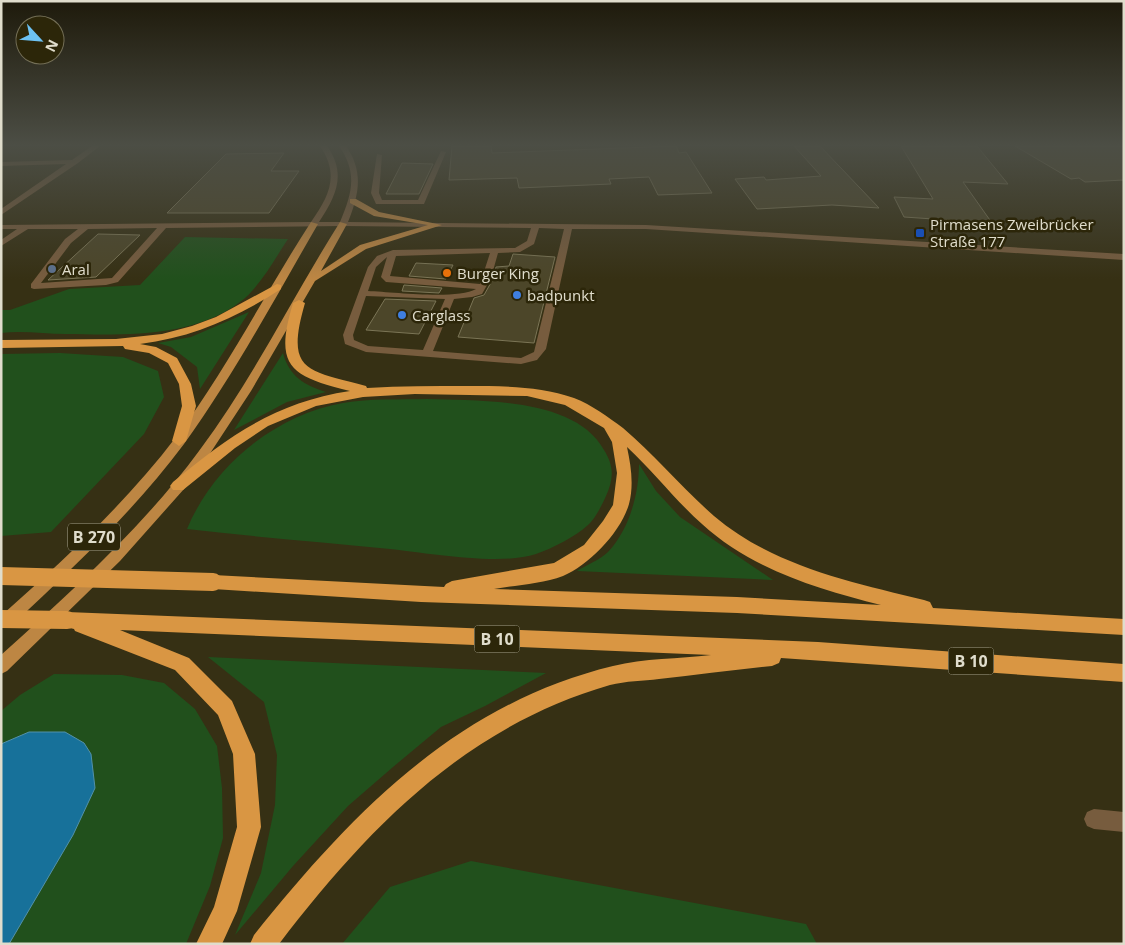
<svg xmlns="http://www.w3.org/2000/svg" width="1125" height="945" font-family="'Open Sans',sans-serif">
  <rect width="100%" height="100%" fill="#363014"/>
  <path fill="#21501c" d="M185,237L288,239C274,260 260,287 240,302C193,338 122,335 66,334C45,334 22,330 1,333V310H10L69,289L140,285Z
    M249,312L200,389L197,367L171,347L158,343L191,337Z
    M60,353L123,357L158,371L164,397L144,434L51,532L1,536V354Z
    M283,353C289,376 304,385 326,392L287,402L234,430Z
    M427,399C479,401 575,397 604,450C614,466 614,478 606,496C602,505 595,519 588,525C575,537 553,548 536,554C500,566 428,553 390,549C322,542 254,537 187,529C213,466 275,415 343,403C370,398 400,400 427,399Z
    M639,464L656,491L680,517L773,580L577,571C586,565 600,560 608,552C629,530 639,494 639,464Z
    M208,657L546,673L485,706L441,727L393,767L348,806L293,866L235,935L261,873L275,805L277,755L264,702Z
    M54,674L122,675L164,683L195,709L217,746L222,788L223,838L210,886L186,944H1V711L20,695Z
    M471,861L806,924L817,944H342L390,887Z"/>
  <path fill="#17719a" stroke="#5391a9" d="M29,732H65L84,743L91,754L95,788L73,835L9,944H1V744Z"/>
  <path fill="#4c4629" stroke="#7b7556" d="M452,146H491L492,153L676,146L679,153L686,152L712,193L658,195L649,177L609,179L611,184L519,188L517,178L449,180Z
    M794,146H820L879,208L832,205L757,209L735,179L764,177L766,180L821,176Z
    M901,146H977L1008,184L963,182L992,223L904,217L894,197L933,199Z
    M1015,146H1124V180L1085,182L1079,178L1071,179Z
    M284,153L271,171H299L269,213H167L226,154Z
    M402,163L433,164L419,194H386Z
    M98,234L140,235L96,277L48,280Z
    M513,254L555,257L534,343L458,337L474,298L484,295L493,279L496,267L509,266Z
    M416,263L453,265L446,279L409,276Z
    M404,285L442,288L439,293L402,291Z
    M385,299L436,301L419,334L366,330Z"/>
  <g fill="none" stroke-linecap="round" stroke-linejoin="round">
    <path fill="#775c3e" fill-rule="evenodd" d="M92,146H100L78,163L1,215V209L66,164L1,166V162L72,160Z
      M320,146H327C347,174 336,196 319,222H340C352,193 358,173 339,146H346C364,172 359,194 348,222L646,225L1124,254V260L646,229H572L546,349L537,360L521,364L366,352L345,344L343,335L368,267L377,256L393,250L515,248L527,241L531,228L343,226L166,228L118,282L106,285L34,289L31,288V284L65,239L78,229H28L1,246V240L17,229H1V225L311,222C329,196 340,175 320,146ZM157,228L112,278L41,283L71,243L88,229ZM539,228L564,229L534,352L521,358L433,351L454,299L472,297L482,294L491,278L498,253L520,252L534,244ZM490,253L480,284L390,276L396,256ZM387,257L381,277L386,282L476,289C457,300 393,292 368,291L376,267ZM366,296L445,299L423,350L368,346L354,340L353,335Z
      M441,151L446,152L424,204H376L371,193L377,154L382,155L379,193L382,200H418Z
      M1094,809L1124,812V832L1094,829L1087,826L1084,819L1087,812Z"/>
    <path fill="#bd8643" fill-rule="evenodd" d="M350,199H356L379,212L442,225L366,249L315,281L251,391L207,458L184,489L120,561L7,671L1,674V655C71,592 143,527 199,451C253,379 292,298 340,222L347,224L321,271L360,245L428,225L374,216L350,203Z
      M311,222L318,224C275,298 234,375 184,444C134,511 73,568 12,625L7,627L2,625V615C64,560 126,503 176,437C227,369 265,293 311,222Z"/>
    <path fill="#d99643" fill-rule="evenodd" d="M277,284L281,285V289C236,318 193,337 140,344L156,347L177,358L191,384L196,406L186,441L179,446L172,441L182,406L179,384L168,363L149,353L125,349L123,346L1,348V340L116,339L162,334L192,326L216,317Z
      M299,300L305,303C285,372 306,370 366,386L367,388C401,386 434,386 467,386C503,386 540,386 574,398C592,405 608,417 623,428C655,455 682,488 714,516C773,566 850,582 924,600L930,602L933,608L1124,619V635L737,613L421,602L213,589L207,587L204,582L207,577L213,575L444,587L446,584L452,581L554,563L584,545L603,521L613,505L617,473L612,442L604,428L565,405L527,396L415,394L363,397L316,406L268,426L235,448L183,490H173L170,486L173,482C229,436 276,402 350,391C289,376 274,366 293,303ZM627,447C653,471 675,500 702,524C751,569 818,589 881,605L737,597L494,589C516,585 542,584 563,576C589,565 621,532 629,504C634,485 631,466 627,447Z
      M67,612L818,642L1124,664V682L781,658L779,663L772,666C734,670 697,675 659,679C643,681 626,681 610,685C465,727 368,828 279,944H250L254,935C351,814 456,704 613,666C644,658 679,659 711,655L120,630L189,658L232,701L255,754L261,827L237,911L222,944H196L214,907L237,827L233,754L218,715L175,670L75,631L74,629L61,626L58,620L61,614Z"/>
    <path stroke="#d99643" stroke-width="18" d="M1,576L213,582
      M1,619L67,620"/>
  </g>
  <linearGradient id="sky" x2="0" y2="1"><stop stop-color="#1e1a0b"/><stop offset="0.52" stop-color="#4c4e45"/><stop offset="1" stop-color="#4c4e45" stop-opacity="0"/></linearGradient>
  <rect width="1125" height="279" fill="url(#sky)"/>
  <rect fill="#1a4fb4" stroke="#2c2609" stroke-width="2" x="915" y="228" width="10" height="10" rx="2.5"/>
  <circle fill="#5c6f8a" stroke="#2c2609" stroke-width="2" cx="52" cy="269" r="5"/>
  <circle fill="#e8710a" stroke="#2c2609" stroke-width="2" cx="447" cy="273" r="5"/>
  <g fill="#3f7fe0" stroke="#2c2609" stroke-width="2">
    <circle cx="517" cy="295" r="5"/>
    <circle cx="402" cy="315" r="5"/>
  </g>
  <g text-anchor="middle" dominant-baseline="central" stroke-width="5" stroke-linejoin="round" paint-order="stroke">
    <g font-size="15" fill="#e0ddcc" stroke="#2c2609" text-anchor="start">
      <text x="930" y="224">Pirmasens Zweibrücker<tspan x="930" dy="17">Straße 177</tspan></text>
      <text x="62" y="269">Aral</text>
      <text x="457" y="273">Burger King</text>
      <text x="527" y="295">badpunkt</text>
      <text x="412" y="315">Carglass</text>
    </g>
    <g fill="#2c2609" stroke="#aaa692" stroke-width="1">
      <rect x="68" y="523.5" width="52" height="27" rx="4"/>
      <rect x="474.5" y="625.5" width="45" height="27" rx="4"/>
      <rect x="948.5" y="647.5" width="45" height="27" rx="4"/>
    </g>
    <g font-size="16" font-weight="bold" fill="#e0ddcc">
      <text x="94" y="537">B 270</text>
      <text x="497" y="639">B 10</text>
      <text x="971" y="661">B 10</text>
    </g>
  </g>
  <rect width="1125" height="945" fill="none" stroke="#e0ddcc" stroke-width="5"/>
  <g transform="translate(40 40) rotate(116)"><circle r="24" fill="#2c2609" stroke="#746f57"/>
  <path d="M0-4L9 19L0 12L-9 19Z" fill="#6dc2f3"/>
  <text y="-8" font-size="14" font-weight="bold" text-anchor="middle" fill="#e0ddcc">N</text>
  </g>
</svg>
